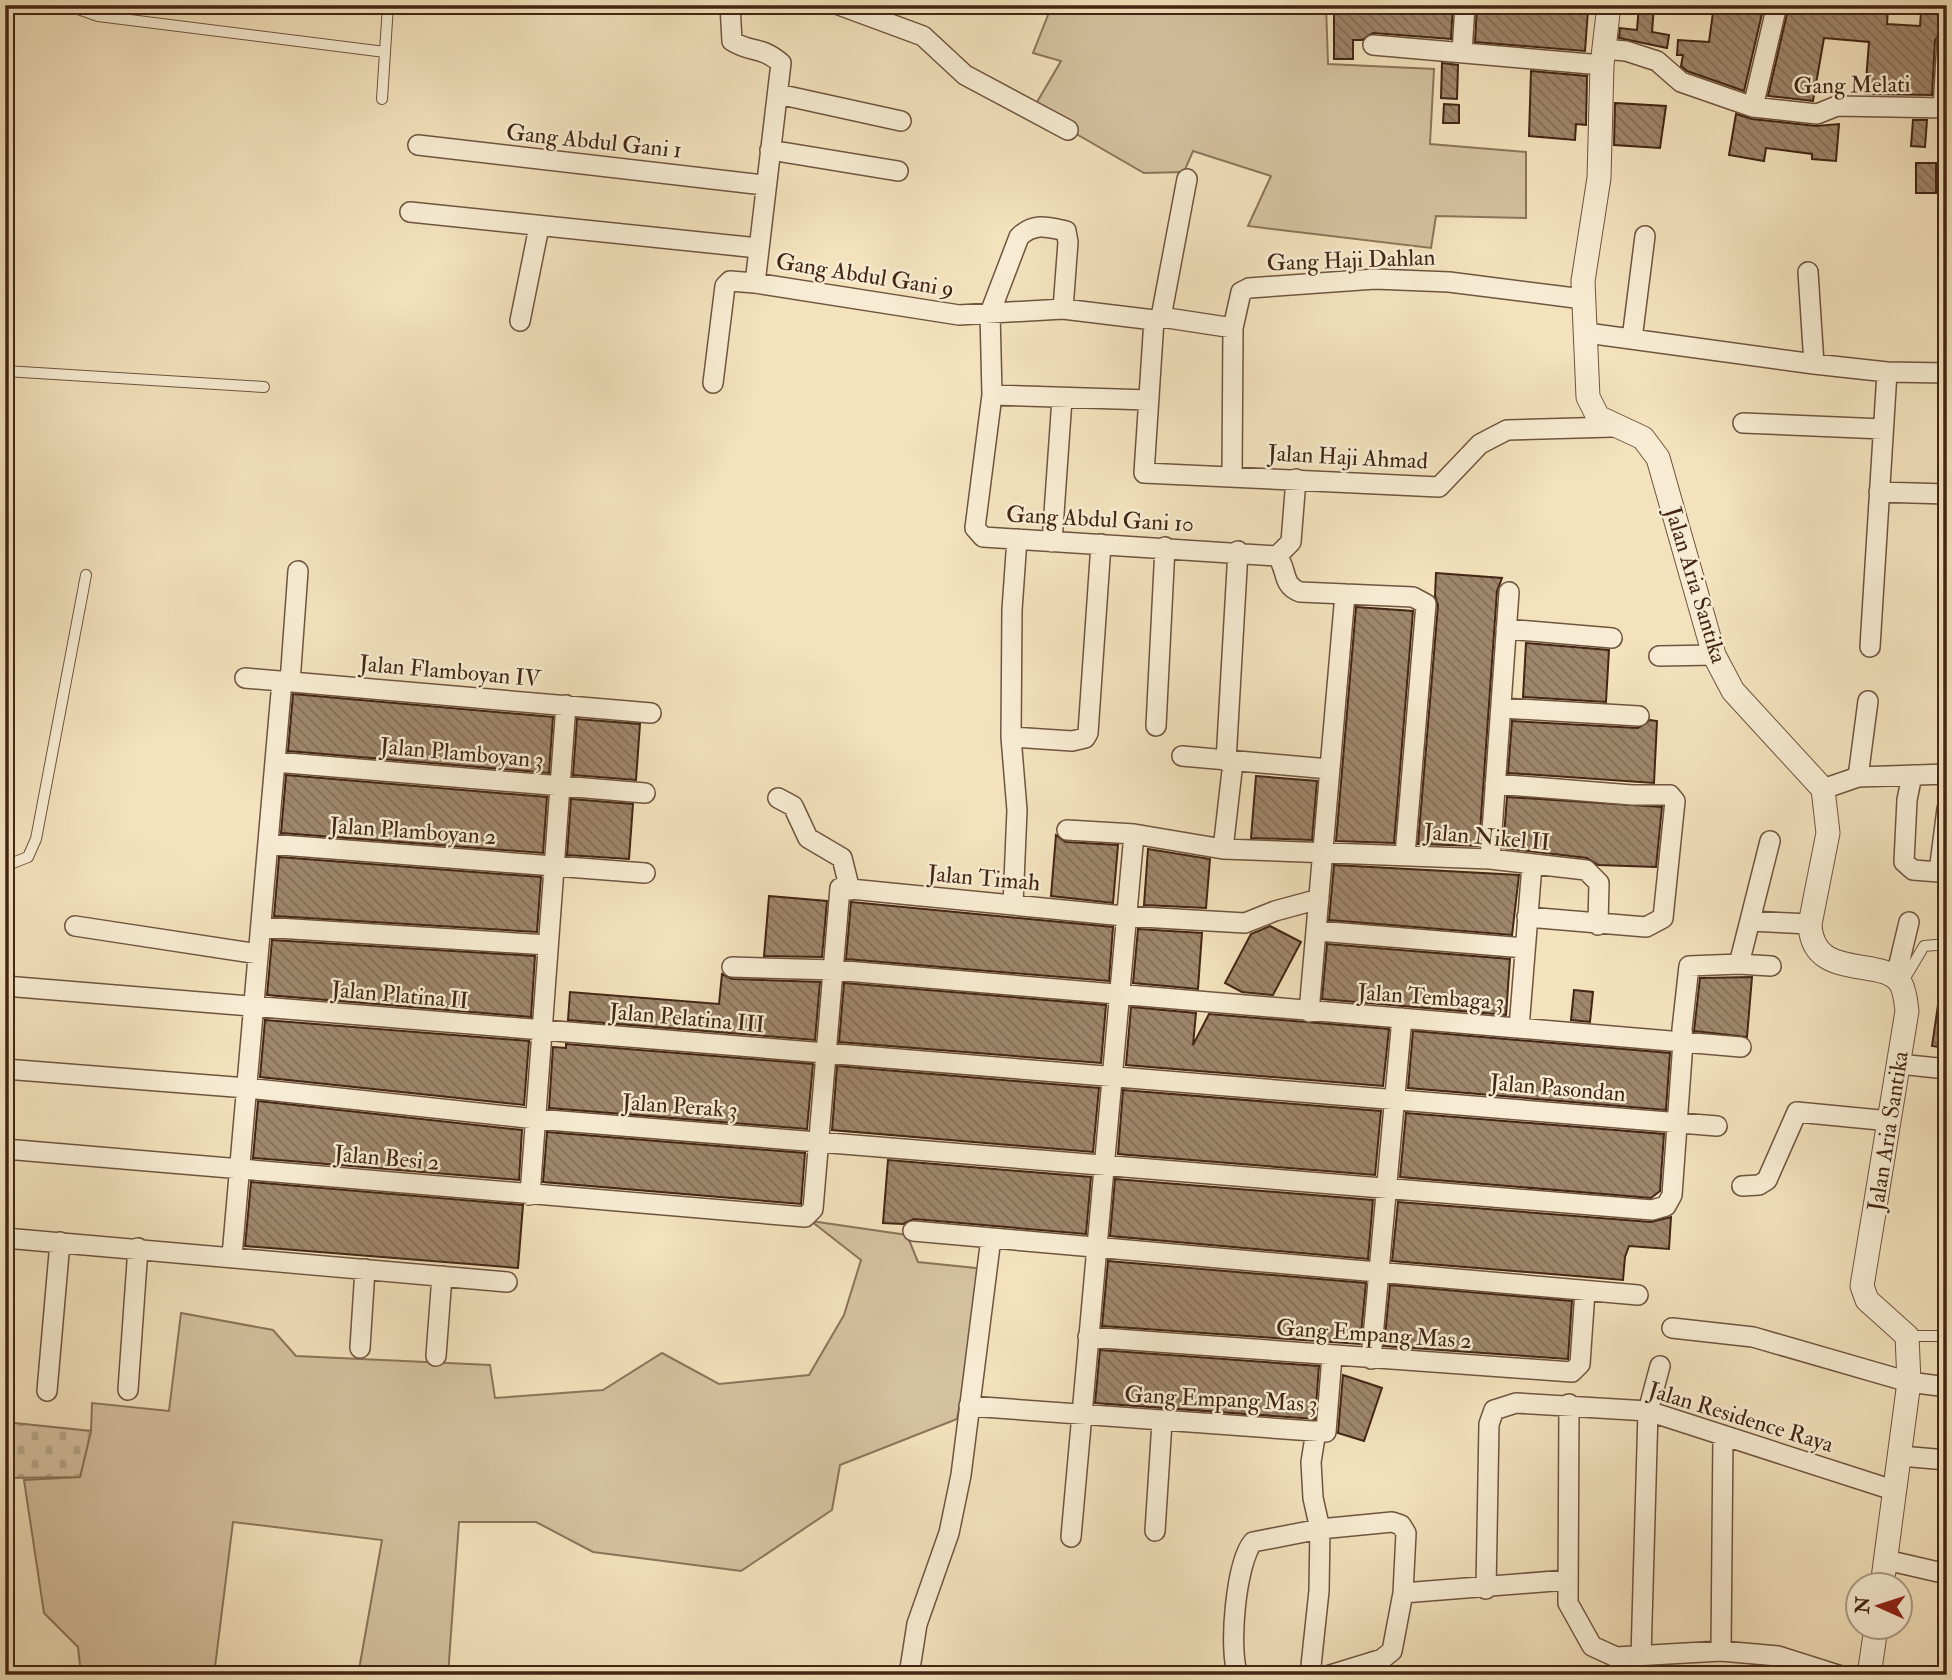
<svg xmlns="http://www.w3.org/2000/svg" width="1952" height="1680" font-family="'IM FELL Double Pica',serif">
  <defs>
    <pattern id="cemetery-stones" width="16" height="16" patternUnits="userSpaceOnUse" patternTransform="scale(1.75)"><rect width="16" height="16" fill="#d5c2a0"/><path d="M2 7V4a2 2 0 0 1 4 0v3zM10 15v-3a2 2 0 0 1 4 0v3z" fill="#b8a789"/></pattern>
    <pattern id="building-back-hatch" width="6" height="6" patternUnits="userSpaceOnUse" patternTransform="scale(1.75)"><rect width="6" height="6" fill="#9f876c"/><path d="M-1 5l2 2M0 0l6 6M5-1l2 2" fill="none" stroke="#836e58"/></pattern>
  </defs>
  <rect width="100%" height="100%" fill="#f3e2bc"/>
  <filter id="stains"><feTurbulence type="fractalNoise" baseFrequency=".00286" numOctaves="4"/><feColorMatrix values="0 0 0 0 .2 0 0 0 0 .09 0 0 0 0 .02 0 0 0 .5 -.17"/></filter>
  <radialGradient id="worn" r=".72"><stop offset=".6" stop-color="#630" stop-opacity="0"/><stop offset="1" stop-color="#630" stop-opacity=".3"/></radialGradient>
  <path fill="#d5c2a0" stroke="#8c745a" stroke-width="2" d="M1052,5H1326L1328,64L1434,69L1430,144L1526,152V218L1436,216L1431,248L1248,226L1271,176L1193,151L1184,172L1144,173L1033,109L1061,61L1033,53Z
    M811,1221L907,1235L918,1262L985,1269L957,1419L840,1465L832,1510L741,1571L593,1552L536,1522H459L448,1675H358L382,1540L233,1522L214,1675H81L78,1647L44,1613L24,1480L80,1477L91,1431L92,1403L169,1411L181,1313L273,1330L296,1356L490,1365L495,1398L603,1390L662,1353L719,1384L809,1375L844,1315L861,1260Z"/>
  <path fill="url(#cemetery-stones)" stroke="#8c745a" stroke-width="2" d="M5,1422L91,1431L80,1477L5,1478Z"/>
  <path fill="url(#building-back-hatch)" stroke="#432515" stroke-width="2" d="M1334,5H1453L1451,39L1373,33L1362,40H1353V59H1334Z
    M1477,5L1588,10L1585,51L1475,42Z
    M1639,5H1654L1652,32L1669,35L1667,48L1619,38L1620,28L1637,30Z
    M1714,5H1764L1744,91L1687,71L1681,66L1683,55H1677L1678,40L1709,42Z
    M1789,5L1888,9L1887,24L1920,26L1921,12L1944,13L1943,30L1935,40L1932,95L1865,94L1869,42L1824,38L1813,101L1768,96Z
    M1442,63L1458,65L1457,99L1441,98Z
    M1531,71L1587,76L1586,125L1576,124L1575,140L1529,136Z
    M1615,103L1666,106L1660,148L1614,145Z
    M1444,104L1459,105V123H1443Z
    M1736,114L1752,119L1816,126L1839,124L1836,161L1812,159V154L1766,148L1764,161L1729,155Z
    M1913,120H1927L1925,147L1911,146Z
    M1916,163H1936V193H1916Z
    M1436,573L1502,578L1497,591L1479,846L1418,844L1438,605L1435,596Z
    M1356,607L1413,611L1394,843L1336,841Z
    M1526,643L1609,650L1606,702L1523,697Z
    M293,694L553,717L549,773L288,751Z
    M577,719L640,724L636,780L573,775Z
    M1650,720L1657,721L1654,783L1508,773L1512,721L1638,728Z
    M286,775L547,797L543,853L281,833Z
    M1256,776L1317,781L1312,840L1251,838Z
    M1507,797L1662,807L1656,867L1598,865L1587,858L1503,848Z
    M571,799L633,804L629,859L567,855Z
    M1056,835L1066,842L1118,845L1113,903L1051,896Z
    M1148,849L1210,859L1206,908L1144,905Z
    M279,857L541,877L537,932L274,916Z
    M1334,865L1519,875L1512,935L1329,920Z
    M769,896L827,901L822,957L764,956Z
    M851,902L1113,927L1109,981L846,959Z
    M1270,926L1301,942L1273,995L1242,992L1225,983L1251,934Z
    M1138,929L1202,933L1198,989L1133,983Z
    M272,940L535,956L531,1017L267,995Z
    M1327,944L1510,959L1506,1015L1322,999Z
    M722,974L732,979L820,982L815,1040L568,1020L570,992L719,1004Z
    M1752,977L1747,1037L1694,1031L1700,978Z
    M844,983L1106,1005L1101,1063L839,1042Z
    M1574,990L1593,992L1590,1022L1571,1020Z
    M1938,1005H1947V1048L1932,1046Z
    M1131,1007L1196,1013L1193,1045L1209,1014L1389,1029L1383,1086L1126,1065Z
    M265,1020L529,1041L524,1105L260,1077Z
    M1413,1031L1670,1053L1666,1110L1408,1088Z
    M566,1044L813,1064L807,1129L549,1108L553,1047L566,1048Z
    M837,1066L1099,1088L1093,1152L832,1130Z
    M1123,1090L1381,1111L1375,1175L1118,1154Z
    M258,1101L522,1130L519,1180L253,1158Z
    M1406,1113L1664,1134L1660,1191L1651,1198L1400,1177Z
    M547,1132L805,1153L801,1204L543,1182Z
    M888,1160L1091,1177L1086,1234L914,1219L903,1224L883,1223Z
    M1115,1179L1373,1200L1368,1259L1110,1236Z
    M251,1182L523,1205L518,1268L245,1246Z
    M1398,1202L1651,1222L1671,1217L1669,1249L1629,1246L1625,1257L1623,1280L1392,1261Z
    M1108,1261L1366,1283L1360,1344L1102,1326Z
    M1390,1285L1572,1301L1568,1359L1384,1346Z
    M1100,1350L1319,1366L1315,1419L1095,1403Z
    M1343,1375L1382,1388L1364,1441L1338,1433Z"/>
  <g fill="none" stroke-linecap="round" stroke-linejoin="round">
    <defs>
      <path id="service" d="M67,5L98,16L385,52
        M382,99L388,5
        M5,371L264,387
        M5,866L28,857L36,839L86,575
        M1902,983L1924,946L1947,944
        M1908,1336H1947"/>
      <path id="minor" d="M730,5L732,41C753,54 759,45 781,63L755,283L959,315L1063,309L1154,320L1161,317L1187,179
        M839,5L923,36L965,75L1068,130
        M1373,45L1602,65
        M1603,49L1626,51L1657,61L1681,82L1753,107L1817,114L1837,106L1947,108
        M1462,53L1465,5
        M778,94L901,121
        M1753,107L1777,5
        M1943,109L1947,41
        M418,145L764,185
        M770,150L898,171
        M410,212L758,248
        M1808,272L1814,364
        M1063,309L1068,242L1066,231C1048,227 1034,222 1019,237L990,313L992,395L975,528L983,537L1277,556
        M1161,317L1233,328L1232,476
        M1154,320L1144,473L1439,487L1480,444L1507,430L1612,427
        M520,321L539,227
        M1233,328L1241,292L1249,288L1375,279L1449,282L1583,299
        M1587,333L1814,364L1887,372L1947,373
        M1632,339L1645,236
        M713,383L725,286L730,281L755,283
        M992,395L1148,400
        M1743,423L1883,429
        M1879,492L1947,494
        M1052,542L1062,399
        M1277,556C1288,569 1281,585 1300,592L1413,597L1426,604L1405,855
        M1277,556L1291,542L1296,479
        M1506,629L1612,638
        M1870,647L1887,372
        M1659,656L1714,655
        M245,678L651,713
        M290,682L298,571
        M1502,708L1639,716
        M1156,726L1165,547
        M1011,737L1072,741L1085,738L1088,733L1101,544
        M1182,756L1329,769
        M1226,761L1238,551
        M275,762L645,793
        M1912,775L1907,800L1904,862L1913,870L1939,872L1947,809
        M1858,777L1868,701
        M1495,784L1632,795H1670L1675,801L1663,918L1646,927L1527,917
        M1823,789L1858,777L1947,774
        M778,798L793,806L808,838L842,858L850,890
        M1067,830L1134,834L1223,849L1490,859L1586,870L1599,883L1598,925
        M268,844L645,873
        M1223,849L1233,762
        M1490,859L1509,592
        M1013,905L1017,810L1011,737L1012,610L1017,539
        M1750,921L1810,924
        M75,926L258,954
        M261,927L548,945
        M1318,931L1525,948
        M1739,964L1770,841
        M732,967L834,970L1741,1047
        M1892,977L1899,964L1909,922
        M5,986L1717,1126
        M1309,1012L1345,594
        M1519,1028L1532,865
        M1899,1064L1947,1069
        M5,1069L247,1088L536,1119L1652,1210L1666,1206L1672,1195L1683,1042L1682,1029L1689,966L1739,964L1771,966
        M5,1149L805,1217L813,1209L840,888L1124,916L1245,923L1275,911L1319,899
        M1742,1186L1759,1185L1767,1180L1797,1112L1890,1121
        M530,1195L566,705
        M913,1231L1638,1295
        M5,1238L507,1282
        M232,1256L282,681
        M1672,1328L1753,1337L1909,1382L1947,1387
        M1088,1337L1572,1372L1580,1364L1585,1291
        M360,1348L365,1269
        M436,1356L442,1276
        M1371,1359L1402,1018
        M128,1390L138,1248
        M47,1391L60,1242
        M1569,1404L1568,1603L1592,1646L1616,1657L1721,1651L1778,1656L1838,1675
        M969,1406L1326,1432L1332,1356
        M1900,1456L1947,1460
        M1155,1531L1162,1422
        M1071,1537L1134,834
        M1886,1560L1947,1574
        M1486,1589L1489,1424L1494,1410L1516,1403L1648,1411L1896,1491
        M1403,1593L1567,1580
        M1721,1651L1723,1435
        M1641,1657L1648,1411L1660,1366
        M909,1675L917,1624L949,1533L961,1475L991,1238
        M1238,1675C1228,1650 1236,1562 1253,1542L1320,1529L1392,1522L1401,1525L1406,1533L1403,1593L1392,1651L1382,1659L1330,1675
        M1310,1675L1319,1591L1320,1529L1313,1498L1311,1462L1316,1431"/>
      <path id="tertiary" d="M1609,5L1602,65L1599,178L1583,281L1588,397L1598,417L1643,438L1658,458L1714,655L1733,691L1823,789L1828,833L1810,924C1812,983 1884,955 1901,984C1905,991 1906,1003 1907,1011L1862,1286L1867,1300L1907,1336L1909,1382L1882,1586
        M1869,1675L1876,1628"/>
    </defs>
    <use href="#service" stroke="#6f543f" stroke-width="12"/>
    <use href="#minor" stroke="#6f543f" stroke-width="22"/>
    <use href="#tertiary" stroke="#6f543f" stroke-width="25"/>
    <use href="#service" stroke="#f7ecd3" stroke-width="10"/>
    <use href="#minor" stroke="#f7ecd3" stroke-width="19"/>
    <use href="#tertiary" stroke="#f7ecd3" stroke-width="23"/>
  </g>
  <g text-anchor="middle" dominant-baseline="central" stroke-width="5" stroke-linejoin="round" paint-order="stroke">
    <g font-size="23" fill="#432515" stroke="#f7ecd3">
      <text transform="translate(1852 85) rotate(-1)">Gang Melati</text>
      <text transform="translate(594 141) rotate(6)">Gang Abdul Gani 1</text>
      <text transform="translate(1351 260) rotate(-2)">Gang Haji Dahlan</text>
      <text transform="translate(865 275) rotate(9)">Gang Abdul Gani 9</text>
      <text transform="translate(1348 457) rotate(3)">Jalan Haji Ahmad</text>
      <text transform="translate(1100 519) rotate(3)">Gang Abdul Gani 10</text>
      <text transform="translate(1696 585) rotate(73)">Jalan Aria Santika</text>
      <text transform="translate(450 671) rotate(5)">Jalan Flamboyan IV</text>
      <text transform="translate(462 753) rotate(5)">Jalan Plamboyan 3</text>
      <text transform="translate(413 831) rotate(4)">Jalan Plamboyan 2</text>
      <text transform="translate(1487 837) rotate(5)">Jalan Nikel II</text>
      <text transform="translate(984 878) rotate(5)">Jalan Timah</text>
      <text transform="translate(400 995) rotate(5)">Jalan Platina II</text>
      <text transform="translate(1431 997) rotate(4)">Jalan Tembaga 3</text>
      <text transform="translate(687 1018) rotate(5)">Jalan Pelatina III</text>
      <text transform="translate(1558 1088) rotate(5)">Jalan Pasondan</text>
      <text transform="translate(680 1106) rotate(4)">Jalan Perak 3</text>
      <text transform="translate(1888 1131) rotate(-81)">Jalan Aria Santika</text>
      <text transform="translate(387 1158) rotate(5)">Jalan Besi 2</text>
      <text transform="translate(1374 1334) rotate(4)">Gang Empang Mas 2</text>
      <text transform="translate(1221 1399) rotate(3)">Gang Empang Mas 3</text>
      <text transform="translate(1741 1417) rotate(17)">Jalan Residence Raya</text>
    </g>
  </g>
  <rect width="1952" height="1680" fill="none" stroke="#f3e2bc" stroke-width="28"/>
  <rect x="7" y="7" width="1938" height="1666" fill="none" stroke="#432515" stroke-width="3.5"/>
  <rect x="14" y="14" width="1924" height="1652" fill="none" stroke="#432515" stroke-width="2"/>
  <g transform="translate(1879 1606) rotate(273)"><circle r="33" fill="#f7ecd3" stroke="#af9c87" stroke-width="2"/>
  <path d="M0-5L12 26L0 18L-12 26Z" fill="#8f2418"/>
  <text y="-10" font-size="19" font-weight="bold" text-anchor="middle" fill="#432515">N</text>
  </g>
  <rect width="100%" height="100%" filter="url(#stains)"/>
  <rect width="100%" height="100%" fill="url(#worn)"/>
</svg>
